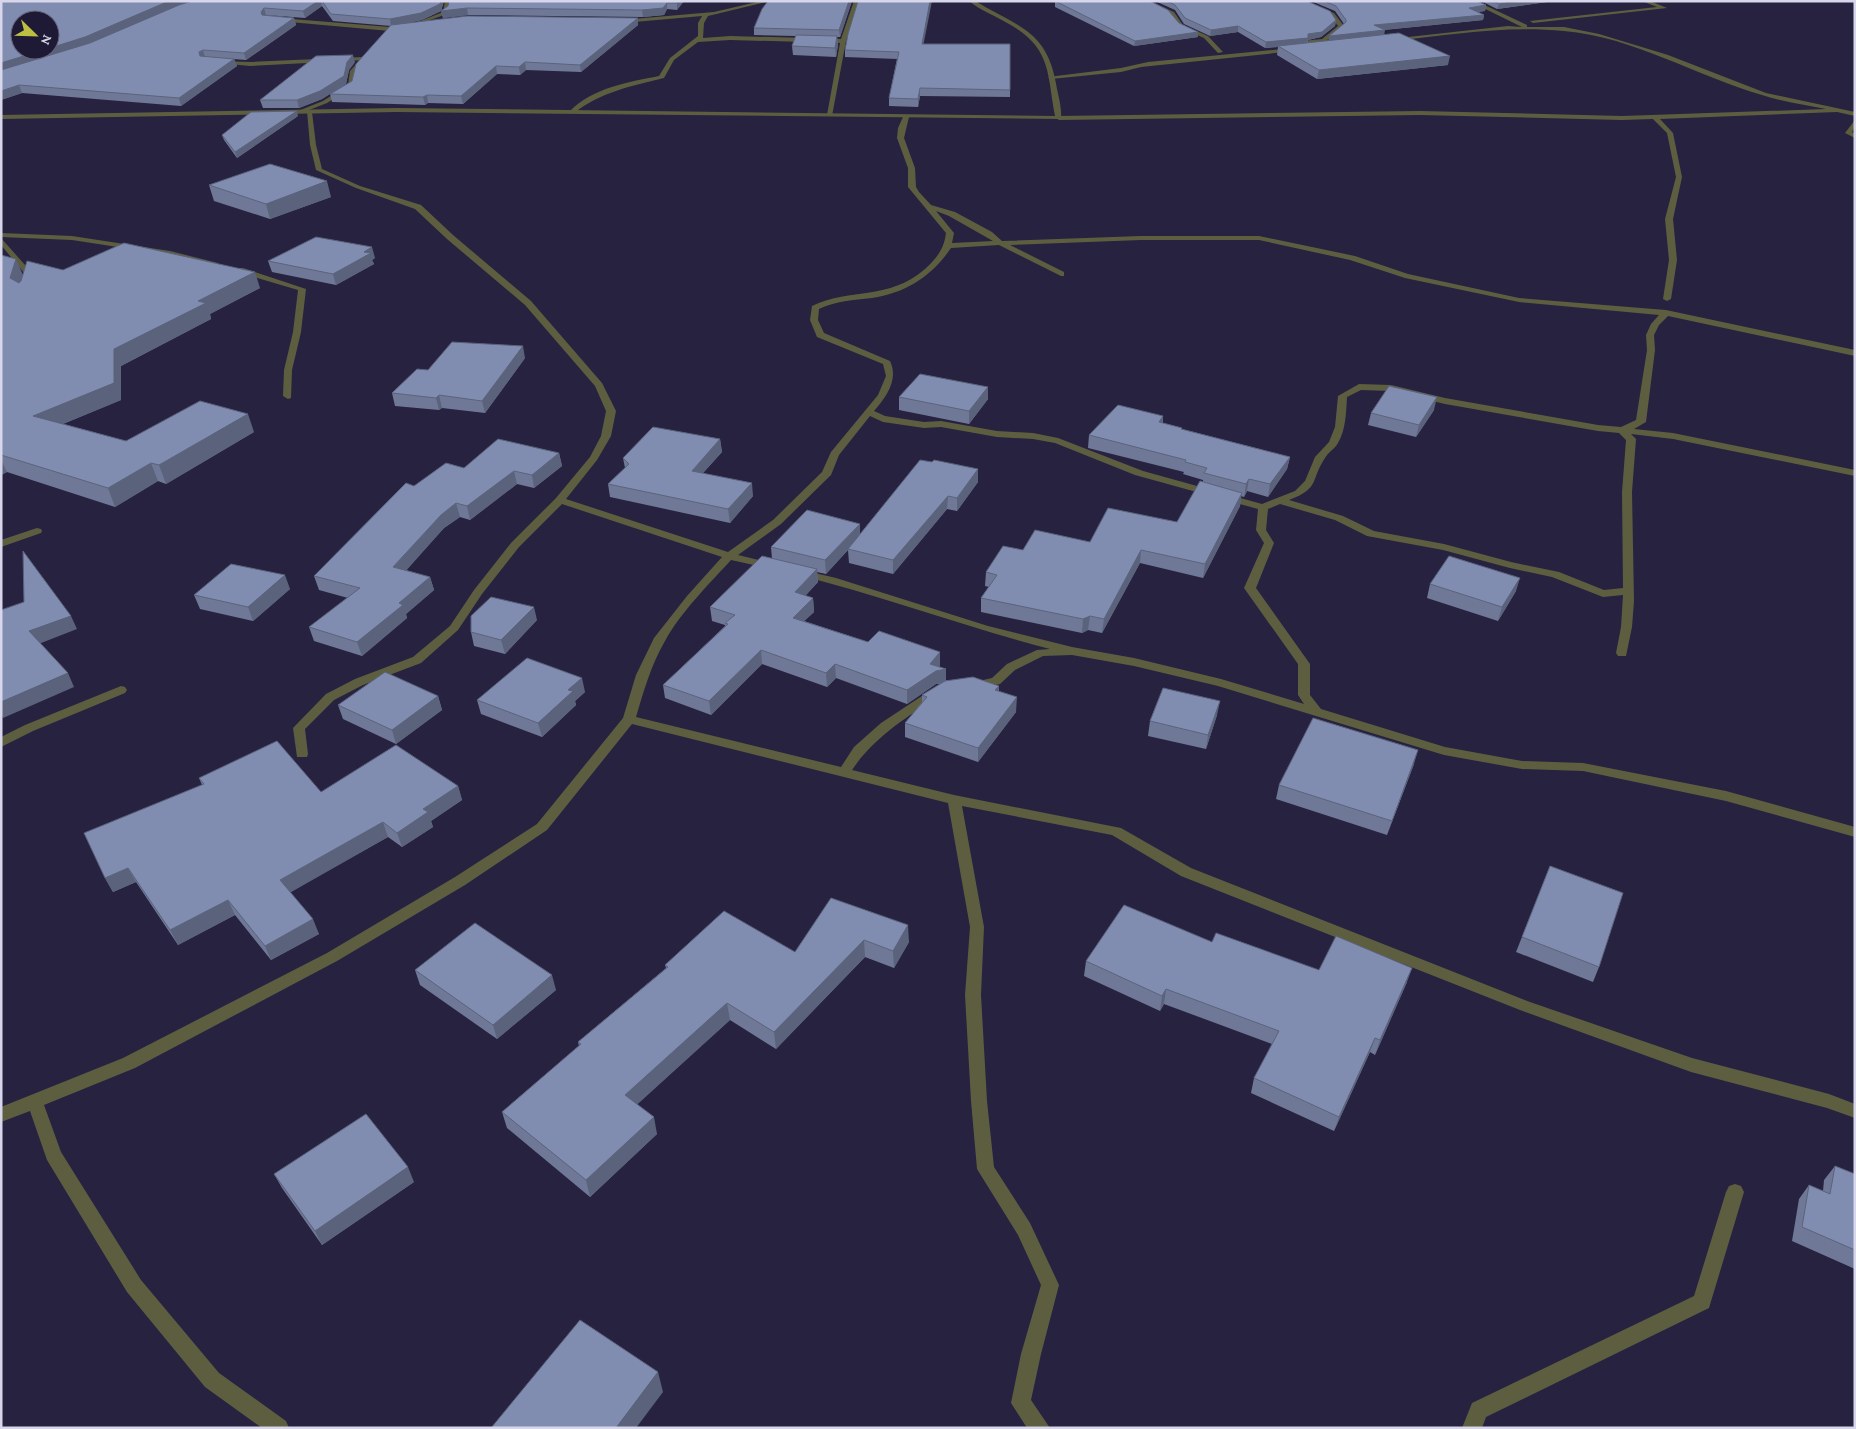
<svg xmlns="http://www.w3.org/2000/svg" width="1856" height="1429" font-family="'Crimson Pro',serif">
  <rect width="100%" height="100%" fill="#272240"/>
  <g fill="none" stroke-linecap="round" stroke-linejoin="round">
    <path fill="#5d5e40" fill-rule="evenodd" d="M280,18L390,27L393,29L390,31L278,21Z
      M363,57L365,60L250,66L218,63L221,61L250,62Z
      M1,233L72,236L170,251L218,263L214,265L170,255L72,240L1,237Z
      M1,238L33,274L29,285L22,283L25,274L1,245Z
      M237,268H243L306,289L301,332L292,370L291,398L288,399L283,396L284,370L293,332L298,290L237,272Z
      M37,528L41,529L42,531L41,533L1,547V540Z"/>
    <path fill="#5d5e40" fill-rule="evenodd" d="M445,1H450L447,14L413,26V24L443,12Z
      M761,1H770L708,16L704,23L703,38L730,36L841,39L854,1H859L846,41L832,116L827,115L840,43L730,40L698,42L674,60L664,78C631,86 601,92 574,113L569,112C592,88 628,82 659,76L670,58L698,36V23L702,16L623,23L621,20L714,12Z
      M1143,1H1150L1174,12L1183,25L1208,36L1223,52L1218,53L1204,38L1179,27C1172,11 1157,10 1143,1Z
      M1299,1H1306L1334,13L1344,26L1326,41L1289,45L1291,42L1322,39L1338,26L1330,15Z
      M1469,1H1476L1527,25V27H1564L1599,34L1668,55L1766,93L1855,112V116L1837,112L1660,119L1673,133L1682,177L1673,219L1677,260L1671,299L1667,301L1663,299L1669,260L1665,219L1676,177L1667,133L1653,119L1622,120L1420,115L1059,120L1056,118L1059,116L1420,111L1622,116L1826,109C1805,105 1783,102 1762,95C1696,76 1634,37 1564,31C1507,25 1449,35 1393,41L1390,39L1508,26L1522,27Z
      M1642,1H1650L1667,8L1533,23L1530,21L1657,7Z
      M1293,48L1295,51L1141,67L1121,72L1051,79L1048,77L1121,68L1148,62Z
      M363,56L368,57L356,71L353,87L327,103L309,110L312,112L316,145L322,169L360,186L421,205L453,235L531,301L602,383L616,411L611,436L597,460L566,499L728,552L773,520L822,472L831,452L878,395L886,376L883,364L817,337L810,320L812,306C852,287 888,301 925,269C937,258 944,249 946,233L908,187V168L897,138L898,128L903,117L906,115L909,117L904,138L915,168L916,187L919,192L931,205L955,212L992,232L1002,241L1141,236H1259L1355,256L1408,274L1519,298L1666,310L1855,350V356L1668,316L1659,325L1654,335L1655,350L1646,422L1634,429L1673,433L1855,470V476L1673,439L1631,434L1636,439L1632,492L1634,601L1632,627L1626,656H1618L1616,653L1621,627L1623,595L1603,597L1552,577L1510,568L1443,550L1367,536L1335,520L1280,504L1268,509L1266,530L1274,543L1256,588L1310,664V695L1321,709L1445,747L1522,761L1583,763L1726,791L1855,827V837L1726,801L1583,771L1522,769L1444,755L1218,686L1134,666L1072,655L1043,656L1015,670L1000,684L974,690L970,689L968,686L970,683L992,678L1007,664L1037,650L1050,649C965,627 883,596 798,575L796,573L802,570L836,578L988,626L1072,647L1134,658L1221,679L1304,704L1298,695V664L1244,588L1264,543L1256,530L1258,509L1135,475L1055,443L1033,439L997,437L941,427L924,428L883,422L870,416L839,455L831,475L781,524L738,555L776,564L777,566L776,568L772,569L731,560C710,583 680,613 665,641C651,665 644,690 636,717L841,767L854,747L881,723L931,690H939L941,693L939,696C907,717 874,737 852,770L954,795L1121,828L1191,868L1530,1002L1692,1058L1829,1094L1855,1104V1118L1827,1108L1691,1072L1520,1010L1181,876L1112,835L962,806L984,927L981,995L987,1101L994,1167L1030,1223L1059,1285L1041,1354L1031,1400L1050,1428H1027L1011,1403L1021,1354L1041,1285L1018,1235L977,1169L971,1101L965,995L970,927L948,803L632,724L547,830L465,885L337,961L135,1068L44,1105L61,1152L141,1280L219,1373L286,1421L289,1428H262L205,1387L127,1292L47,1160L30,1111L1,1122V1107L123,1058L327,953L455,877L537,824L623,718L636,675L654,638L687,596L722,557L562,504L519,547L482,594L458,630L421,663L363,685L334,700L305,729L308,754L307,757H297L293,728L326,694L355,679L413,657L450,626L474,590L511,543L556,498L590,457L601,436L606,411L595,386L525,305L447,239L415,209L356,188L316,170L310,145L307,111L301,113L298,111L323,101L348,85L350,71ZM936,211L949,216L993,241L952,243L954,233ZM1141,240H1259L1350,260L1405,278L1519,302L1659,315L1651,324L1646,335L1647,350L1636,420L1621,427L1598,425L1445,398L1391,385L1359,384L1338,396L1335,427L1329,442L1315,457L1305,481L1295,491L1262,504L1143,471L1058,438L1033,433L997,431L941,421L924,422L885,416L874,411C886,397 899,380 890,361L824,333L818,320L819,309C836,301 853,300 872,298C906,293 932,276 951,248L999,245L1061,276H1064V272L1010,245ZM1361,390L1391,391L1445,404L1598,431L1619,433L1626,440L1622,492L1623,588L1604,590L1559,572L1511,562L1444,544L1374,531L1343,516L1289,500C1321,488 1310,480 1325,458C1328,452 1335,449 1338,443C1346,429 1346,413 1347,397Z
      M1855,120V127L1852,132L1855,134V138L1845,133Z
      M121,686L125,687L127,690L125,693L33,731L1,747V737L25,725Z
      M1735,1184L1741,1186L1744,1192L1709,1308L1486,1417L1482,1428H1462L1472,1403L1694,1296L1726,1192L1729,1186Z"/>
    <path fill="#5d5e40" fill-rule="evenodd" d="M969,1H975C1020,28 1048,30 1057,89C1059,98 1062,110 1061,119L397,112L1,119V115L397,108L1055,116C1047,74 1052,48 1009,24C996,16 981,11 969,1Z"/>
  </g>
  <path fill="#6f7997" d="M1,1H444L441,11L422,20L408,23L638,25L581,72L526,70L520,75L497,74L463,104L428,103L425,105L332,102L330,94L322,99L299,108H263L260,100L355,62L349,70L346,84L331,94L352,81L391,26L333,21L322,6L305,18L266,15L294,18L296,25L246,60L233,59H234L237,66L181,106L22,93L1,100Z
    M684,1L677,10L667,9L664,15L643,17L468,15L443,18L441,11L448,6Z
    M852,1L840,37H837L838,45L836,57L793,55L792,46L796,36L754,35V28Z
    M1055,1L1179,23L1198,32V37L1134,46L1055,7Z
    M1155,1H1307L1336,20L1335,26L1321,37L1308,40V43L1328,41L1344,24L1335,11L1311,1H1477L1486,5L1485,11L1478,12L1484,15L1483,20L1384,30V35L1448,65L1317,79L1277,55L1278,47L1265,48L1238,32L1210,36L1184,24L1175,10Z
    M1481,1H1554L1497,9Z
    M923,44H1010V97L920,96L918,107L889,106V98L897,59L845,57V50Z
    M298,116L237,158L224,140L222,135Z
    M209,185L331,197L270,219L214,201Z
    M1,255L23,275L63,270L260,288L210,314L211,319L121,366V400L63,424L126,441L254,432L166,484L158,481L115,507L7,472L1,475Z
    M375,258L372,260L374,264L336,285L272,272L268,261Z
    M525,358L485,413L442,408L439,410L395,406L392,393L428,370Z
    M899,397L988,399L969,424L899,410Z
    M1434,410L1416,437L1368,425L1371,413Z
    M1163,416V423L1182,428V429L1290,457L1287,469L1268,497L1247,491L1244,497L1241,496L1240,506L1203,578L1140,563L1102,633L1088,630L1082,633L981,612V598L989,587L985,586L986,572L1023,550L1090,542L1177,522L1203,482V480L1183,474L1184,472L1088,448L1089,435Z
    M720,439L722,452L703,473L753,496L730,523L610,497L608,484L625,468L623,458Z
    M559,453L562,466L534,488L517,484L470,520L460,517L444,528L406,570L430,577L434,590L406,614L407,618L362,656L314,641L309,627L348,598L319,590L314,576L414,486L464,468Z
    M978,469V482L957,511L947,509L893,574L849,563L848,550L826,574L817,572L818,582L805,596L813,598L814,612L804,621L868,642L940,652V666L939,667L946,669V680L999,686V692L1016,712L978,762L905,737V723L922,702V695L940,684H936L907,704L836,678L827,687L762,664L711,715L665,698L663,685L725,626V625L712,621L710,607L772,559L771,547L860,524V534Z
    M1430,584L1516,591L1498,621L1427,598Z
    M290,589L253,621L200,609L194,595Z
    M537,620L505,654L474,646L471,632Z
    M585,692L575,701L576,705L542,737L481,714L477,700Z
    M438,696L442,710L396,744L343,719L338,705Z
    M1217,715L1206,749L1148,736L1150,721Z
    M1414,764L1387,835L1276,799L1279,785Z
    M199,778L321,792L458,786L462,800L431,821L433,827L402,847L388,837L290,892L319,934L271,960L235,915L178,945L136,882L113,892L105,878L202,785Z
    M1550,866L1599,967L1593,982L1516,952Z
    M831,898L909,942L894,968L865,957L776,1049L730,1020L637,1104L657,1134L590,1197L507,1128L502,1112L579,1046L578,1042L666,968L665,965L795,952Z
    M1212,942L1319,970L1407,982L1375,1055L1370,1052L1334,1131L1251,1093L1254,1078L1272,1044L1164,1004L1160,1011L1084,976L1086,961Z
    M415,970L556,990L497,1039L420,985Z
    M1835,1166L1855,1174V1269L1792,1241L1799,1199L1809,1185L1823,1191L1824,1180Z
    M274,1174L414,1182L322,1245L282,1188Z"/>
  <path fill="#5a637b" d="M169,1H195L87,44L1,71V63L43,50H50V48Z
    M318,1H321L322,6L305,18L303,11Z
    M441,1H444L441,11L422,20L391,26L390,19Z
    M678,1H684L677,10V3Z
    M849,1H852L840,37L839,30Z
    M930,1H932L922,52V44Z
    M1517,1H1554L1497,9L1499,4Z
    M667,3V9L664,15L643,17L642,10Z
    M1486,5L1485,11L1468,13L1469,8Z
    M264,8L266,15L262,19L261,12Z
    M467,8L468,15L443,18L441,11Z
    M1484,15L1483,20L1373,31L1374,25Z
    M294,18L296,25L246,60L244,53Z
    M638,18V25L581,72L580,65Z
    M1336,20L1335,26L1321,37L1308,40L1307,44L1278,46V47L1265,48L1266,42L1308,34Z
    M1238,26V32L1210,36L1211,30Z
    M1385,30L1384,36L1328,42L1329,36Z
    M1198,32V37L1134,46L1135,41Z
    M837,36L838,45L836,57L835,48Z
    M203,50L205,57L201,59L199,52Z
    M353,55L355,62L349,70L346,84L322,99L299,108L297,100L347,62Z
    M1450,56L1448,65L1317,79L1319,70Z
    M234,59L237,66L181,106L179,98Z
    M525,62L526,70L520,75L519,67Z
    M496,66L497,74L463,104L461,96Z
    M19,85L22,93L1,100V91Z
    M920,88V96L918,107V99Z
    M427,95L428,103L425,105L423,97Z
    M297,111L298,116L237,158L235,152Z
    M327,181L331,197L270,219L266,204Z
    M372,247L375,258L372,260L374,264L336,285L333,274L364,252Z
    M16,259L23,275L17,294L10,278Z
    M255,272L260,288L210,314L211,319L121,366V400L41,433L33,416L114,349L198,301Z
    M523,346L525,358L485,413L482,401Z
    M988,387V399L969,424V411Z
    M439,395L442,408L439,410L436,398Z
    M1437,397L1434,410L1416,437L1419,425Z
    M248,414L254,432L166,484L159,465Z
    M1163,416L1162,429L1159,422Z
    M720,439L722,452L693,484L692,471Z
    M559,453L562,466L534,488L532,475Z
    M1290,457L1287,469L1268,497L1270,484Z
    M1,460L7,472L1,475Z
    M151,463L158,481L115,507L108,488Z
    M978,469V482L957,511V498Z
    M514,471L517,484L470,520L467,506Z
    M1249,479L1247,491L1244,497L1246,484Z
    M752,483L753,496L730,523L728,509Z
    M1242,493L1240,506L1203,578L1205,564Z
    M948,496L947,509L893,574V560Z
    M456,503L460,517L444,528L397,581L393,567L441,515Z
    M860,524V538L848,549V550L826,574L825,560Z
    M1141,550L1140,563L1102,633L1104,619Z
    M817,569L818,582L796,606L795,592Z
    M285,575L290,589L253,621L248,607Z
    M430,577L434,590L406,614L407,618L362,656L357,642L399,603Z
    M1520,578L1516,591L1498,621L1502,607Z
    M813,598L814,612L794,631L793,618Z
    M534,607L537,620L505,654L501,640Z
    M71,616L77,629L36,645L29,631Z
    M1090,616L1088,630L1082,633L1083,619Z
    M761,650L762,664L711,715L709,701Z
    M940,652V666L935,671L946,669V683L936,684L907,704V690Z
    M835,664L836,678L827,687L826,673Z
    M68,673L74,687L3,718L1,715V702Z
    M582,678L585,692L575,701L576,705L542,737L538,723L568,690Z
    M999,686L998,700L995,690Z
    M438,696L442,710L396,744L392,730Z
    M1017,697L1016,712L978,762V748Z
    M1220,701L1217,715L1206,749L1208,735Z
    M1418,750L1414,764L1387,835L1392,821Z
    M458,786L462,800L431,821L433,827L402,847L397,833L423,809Z
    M383,822L388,837L286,895L280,880Z
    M128,868L136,882L113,892L105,878Z
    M228,900L235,915L178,945L170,930Z
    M313,919L319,934L271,960L265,946Z
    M908,925L909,942L894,968L893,951Z
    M864,940L865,957L776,1049L774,1032Z
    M1412,968L1407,982L1375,1055L1380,1040Z
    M552,975L556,990L497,1039L493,1025Z
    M1166,989L1164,1004L1160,1011L1162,996Z
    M727,1003L730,1020L629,1112L625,1095Z
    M1375,1038L1370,1052L1334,1131L1339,1117Z
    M654,1117L657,1134L590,1197L586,1180Z
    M408,1167L414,1182L322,1245L315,1231Z
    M658,1372L663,1392L636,1428H616Z"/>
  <path fill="#818db0" stroke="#5a637b" d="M1,1H169L85,37L50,48V20H20V50H43L1,63Z
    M192,1H318L303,11L264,8L261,12L262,15L294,18L244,53L203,50L199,52L200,56L234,59L179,98L19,85L1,91V70L90,43L179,5Z
    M322,1H441L440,4L421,13L390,19L331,14Z
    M449,1H678L677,3H667L663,8L642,10L467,8L441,11L448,6Z
    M768,1H849L839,30L754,28L762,9Z
    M858,1H930L922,44H1010V90L920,88L918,99L889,98L899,52L845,50L848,34Z
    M1055,1H1150L1168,10L1179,23L1198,32L1135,41Z
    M1167,1H1307L1330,11L1336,20L1322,32L1308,34V38L1266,42L1238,26L1211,30L1185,18L1175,5Z
    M1324,1H1477L1486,5L1469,8L1484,15L1374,25L1385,30L1329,36L1346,22V20L1336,6Z
    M1493,1H1517L1499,4Z
    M467,16L638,18L580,65L525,62L519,67L496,66L461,96L427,95L423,97L330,94L352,81L356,64L391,25Z
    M1399,33L1450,56L1319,70L1278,46Z
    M796,35L837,36L835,48L792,46Z
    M353,55L347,62L344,76L320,91L297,100H260L316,56Z
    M297,111L235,152L222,135L251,112Z
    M270,164L327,181L266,204L209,185Z
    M316,237L372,247L364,252L371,253L333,274L268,261Z
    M124,243L255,272L198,301L206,303L114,349V383L33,416L126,441L200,401L248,414L159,465L151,463L108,488L1,455V255L16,259L10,278L19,283L21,281L27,261L63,270Z
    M452,342L523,346L482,401L439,395L436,398L392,393L417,369L428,370Z
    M920,374L988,387L969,411L899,397Z
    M1389,386L1437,397L1419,425L1371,413Z
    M1118,405L1163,416L1159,422L1182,428L1181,429L1290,457L1270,484L1249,479L1246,484L1204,473L1207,468L1185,462L1186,460L1089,435Z
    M653,427L720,439L692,471L752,483L728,509L608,484L629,464L623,458Z
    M498,439L559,453L532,475L514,471L467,506L456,503L441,515L393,567L430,577L399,603L403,605L357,642L309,627L360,588L314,576L406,483L414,486L446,463L464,468Z
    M920,460L932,462L934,460L978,469L957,498L948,496L893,560L848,549Z
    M1200,481L1242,493L1205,564L1141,550L1104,619L1090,616L1083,619L981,598L997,575L986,572L1003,546L1023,550L1035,530L1090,542L1108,508L1177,522Z
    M807,510L860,524L825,560L771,547Z
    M23,551L71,616L29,631L68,673L1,702V610L24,602Z
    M762,556L817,569L795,592L813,598L793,618L868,642L879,631L940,652L930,664L946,669L936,671L907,690L835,664L826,673L761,650L709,701L663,685L728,624L725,623L735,615L710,607Z
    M1449,556L1520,578L1502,607L1430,584Z
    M231,564L285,575L248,607L194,595Z
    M491,597L534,607L501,640L471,632V616Z
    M527,658L582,678L568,690L573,691L538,723L477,700Z
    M385,672L438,696L392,730L338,705Z
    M973,677L999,686L995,690L1017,697L978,748L905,723L927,697L922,695L945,681Z
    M1163,688L1220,701L1208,735L1150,721Z
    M1313,718L1418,750L1392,821L1279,785Z
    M277,741L321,792L396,745L458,786L423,809L428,812L397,833L383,822L280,880L313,919L265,946L228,900L170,930L128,868L105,878L84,833L204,784L199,778Z
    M1550,866L1623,893L1599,967L1522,937Z
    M831,898L908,925L893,951L864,940L774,1032L727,1003L625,1095L654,1117L586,1180L502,1112L581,1044L578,1042L668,967L665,965L724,911L795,952Z
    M1124,905L1212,942L1216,933L1319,970L1336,936L1412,968L1380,1040L1375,1038L1339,1117L1254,1078L1279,1031L1166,989L1162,996L1086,961Z
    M475,923L552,975L493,1025L415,970Z
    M366,1114L408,1167L315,1231L274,1174Z
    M1835,1166L1855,1174V1250L1802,1227L1809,1185L1830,1194Z
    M580,1320L658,1372L616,1428H491Z"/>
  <rect width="1856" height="1429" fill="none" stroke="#d8d6ea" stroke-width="5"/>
  <g transform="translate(35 35) rotate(113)"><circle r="24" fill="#1e1935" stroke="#68657d"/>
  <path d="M0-4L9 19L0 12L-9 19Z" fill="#bdbf43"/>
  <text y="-8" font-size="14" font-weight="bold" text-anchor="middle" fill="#d8d6ea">N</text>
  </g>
</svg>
